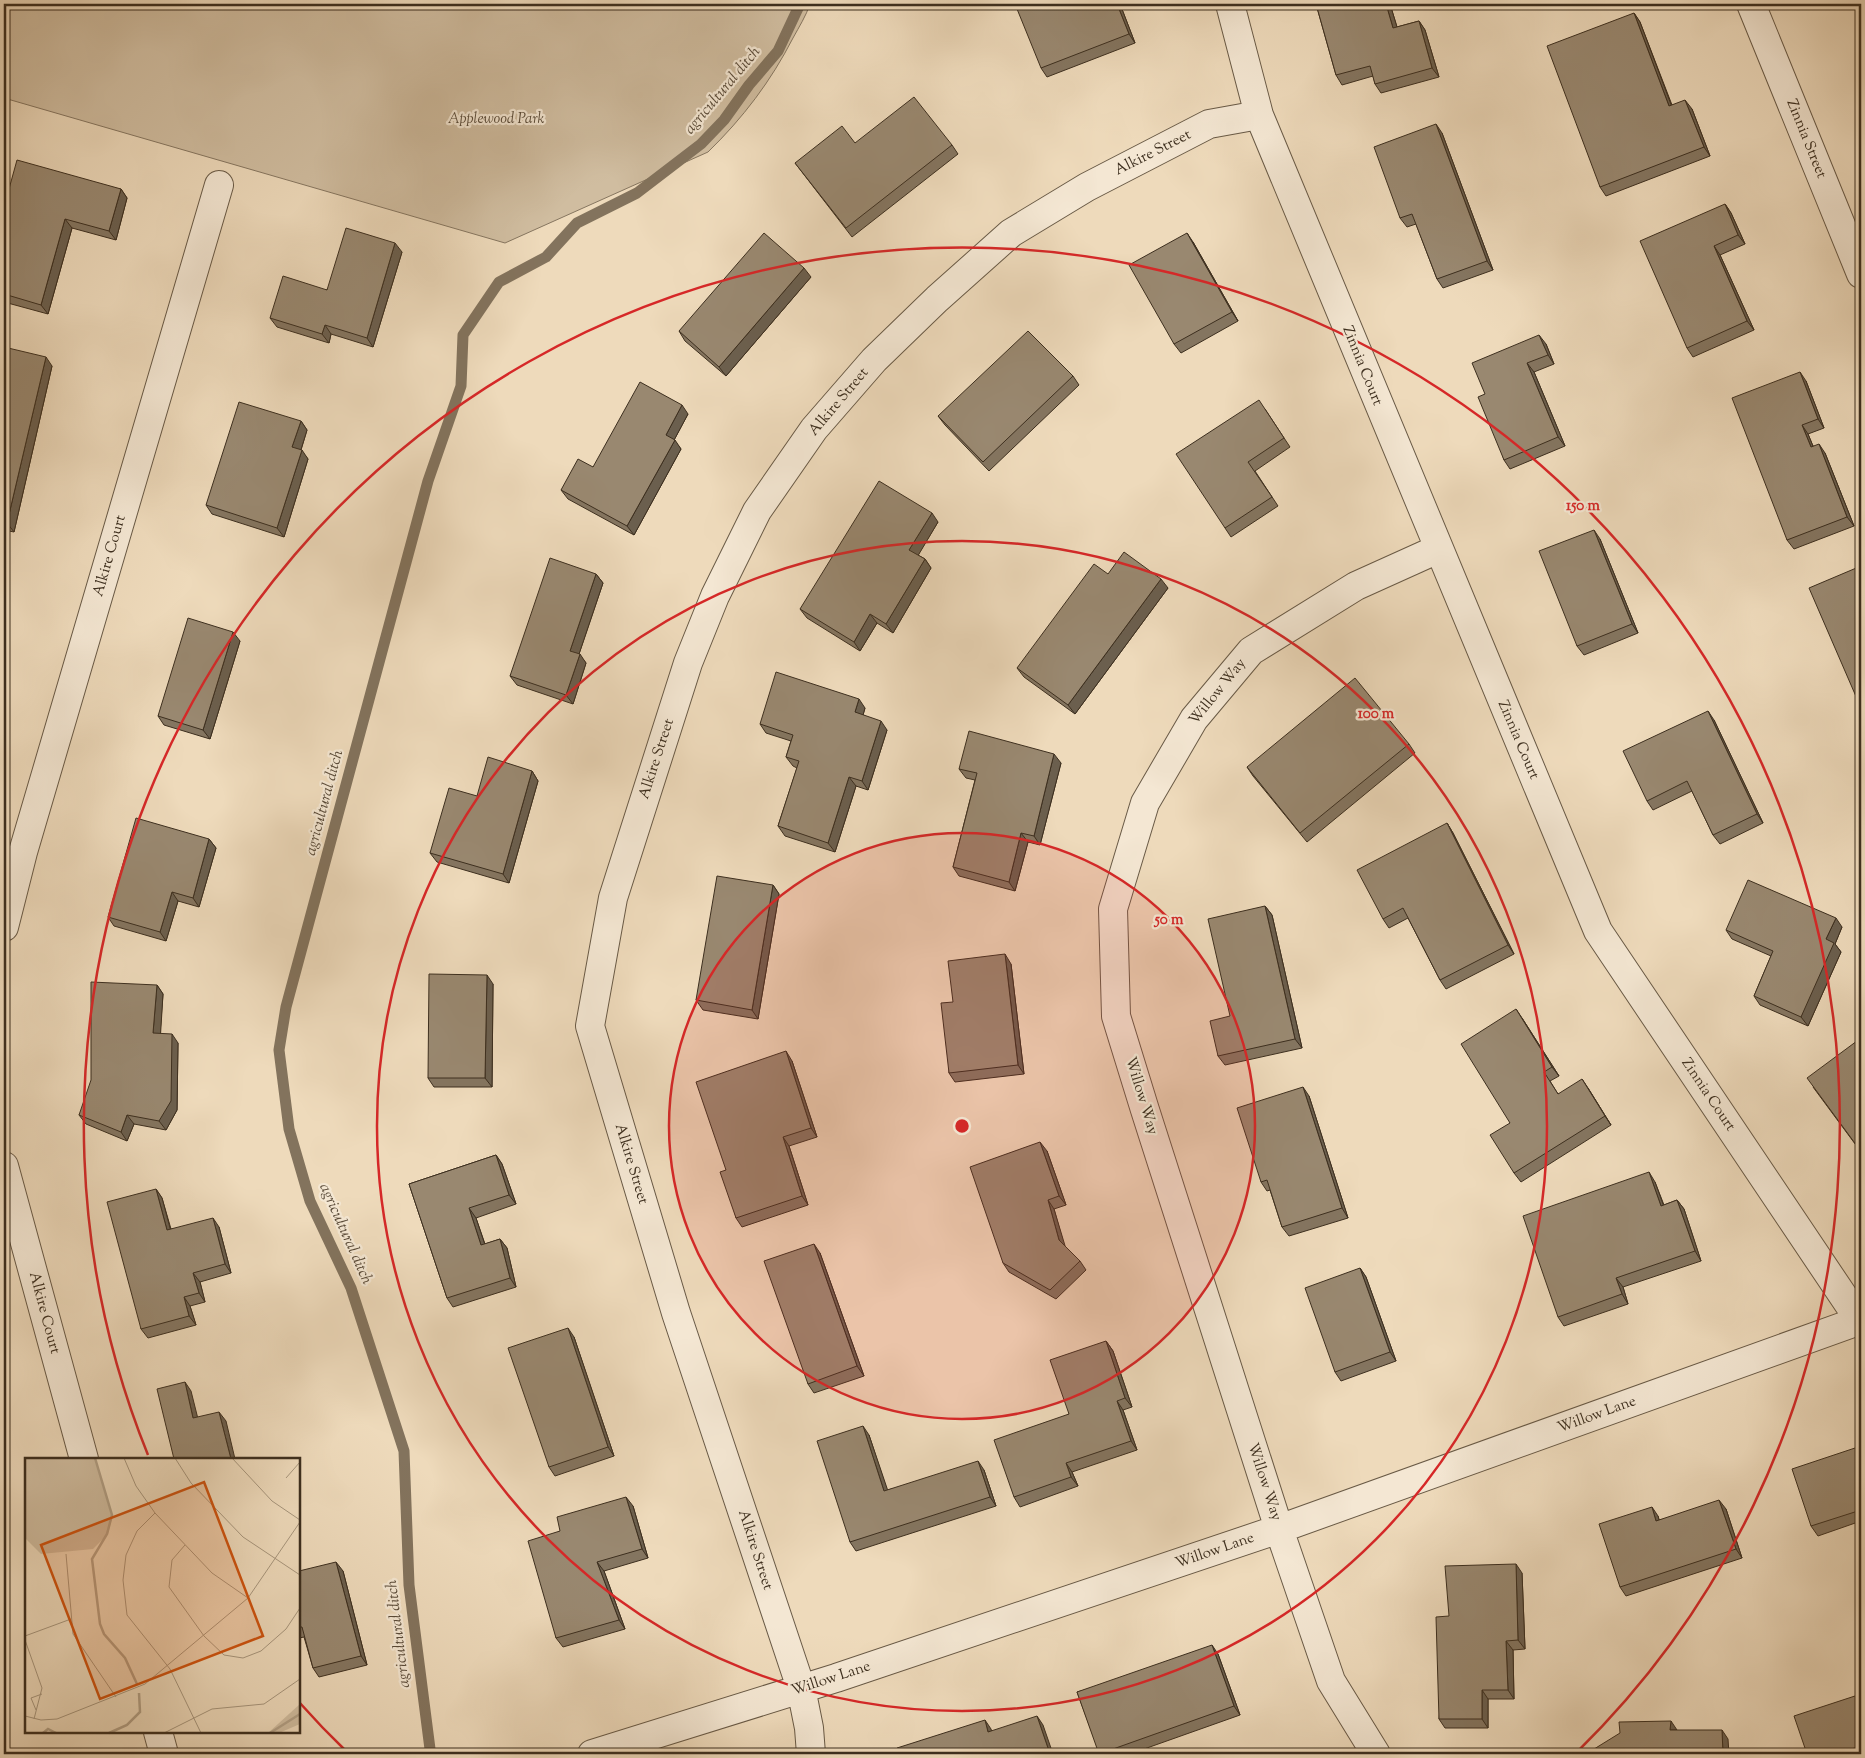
<svg xmlns="http://www.w3.org/2000/svg" width="1865" height="1758" font-family="'Sorts Mill Goudy',serif">
  <rect width="100%" height="100%" fill="#eedabb"/>
  <filter id="stains"><feTurbulence type="fractalNoise" baseFrequency=".004" numOctaves="4"/><feColorMatrix values="0 0 0 0 .2 0 0 0 0 .09 0 0 0 0 .02 0 0 0 .5 -.17"/></filter>
  <radialGradient id="worn" r=".72"><stop offset=".6" stop-color="#630" stop-opacity="0"/><stop offset="1" stop-color="#630" stop-opacity=".3"/></radialGradient>
  <path fill="#d0bda0" stroke="#867660" d="M4,4H810C806,16 799,27 793,38C771,81 743,118 708,152L505,243L4,98Z"/>
  <g fill="none" stroke-linecap="round" stroke-linejoin="round">
    <path stroke="#83735d" stroke-width="11" d="M430,1749L409,1585L404,1451L351,1288L310,1201L289,1129L279,1050L286,1007L428,481L461,386L463,335L499,282L546,257L577,223L637,193L701,144L724,120L749,85L778,51L800,4"/>
    <defs>
      <path id="minor" d="M1230,4L1259,115L1598,931L1860,1321
        M1751,4L1861,274
        M4,927L23,852L219,185
        M4,1166L84,1459
        M158,1732L164,1754
        M592,1754L836,1678L1279,1529L1861,1320
        M811,1754L809,1728L801,1688L676,1313L590,1026L613,898L688,663L715,596L757,511L814,429L874,360L937,299L1011,233L1087,187L1209,124L1259,115
        M1376,1754L1331,1681L1279,1529L1145,1110L1116,1016L1113,909L1145,803L1194,719L1251,651L1356,586L1438,549"/>
    </defs>
    <use href="#minor" stroke="#695a46" stroke-width="30"/>
    <use href="#minor" stroke="#f4e7d3" stroke-width="28"/>
  </g>
  <path fill="#847560" stroke="#3d2f1f" d="M1120,4L1135,43L1047,77L1041,68Z
    M1316,4H1390L1397,27L1419,21L1425,30L1439,77L1381,93L1375,84L1373,76L1342,85L1336,75Z
    M1634,13L1640,22L1672,105L1692,109L1710,156L1606,196L1600,187Z
    M1442,133L1493,270L1443,288L1437,279L1416,224L1407,227L1400,218Z
    M855,143L952,145L958,154L852,237L795,163Z
    M121,189L127,198L116,240L72,228L48,314L4,302V207Z
    M1725,204L1731,213L1745,244L1720,255L1754,330L1693,357L1687,348Z
    M1193,242L1238,321L1181,353L1174,344Z
    M402,252L373,347L331,334L329,343L277,327L270,318Z
    M811,277L726,376L685,341L679,331Z
    M1546,344L1554,364L1534,372L1565,446L1510,469L1504,460L1485,394Z
    M4,347L52,366L14,532L4,530Z
    M1073,376L1079,385L989,471L945,425L938,416Z
    M1806,381L1824,428L1808,434L1813,446L1825,453L1854,526L1794,549L1787,540Z
    M1265,409L1290,447L1255,471L1278,506L1231,537L1225,528Z
    M688,414L674,440L681,449L634,535L568,499L561,490L593,467Z
    M301,421L307,430L301,450L308,459L284,537L212,514L206,505Z
    M938,522L918,555L925,559L931,568L893,633L877,623L860,651L807,618L800,609Z
    M1600,539L1638,633L1584,655L1577,646Z
    M596,574L603,583L579,654L586,663L573,704L517,685L510,676Z
    M1108,574L1168,588L1075,714L1024,677L1017,668Z
    M240,641L210,739L164,725L158,716Z
    M865,708L863,715L887,730L868,790L856,786L835,852L785,836L778,826L797,768L793,766L786,757L791,741L766,733L760,724Z
    M1714,720L1763,823L1720,844L1713,835L1692,791L1653,810L1647,801Z
    M1409,744L1415,753L1307,842L1253,776L1247,767Z
    M1061,763L1040,845L1028,842L1015,891L959,876L953,867L975,780L966,778L959,769Z
    M532,771L538,781L509,883L437,862L430,853L477,796Z
    M1447,823L1453,833L1514,954L1446,989L1440,980L1408,918L1389,928L1383,919Z
    M209,839L216,848L199,907L178,901L166,941L114,926L108,917Z
    M773,885L779,894L758,1019L703,1010L696,1000Z
    M1265,906L1272,915L1302,1048L1225,1065L1218,1056Z
    M1842,927L1835,944L1841,952L1808,1026L1760,1005L1754,996L1771,956L1732,939L1726,930Z
    M1011,964L1024,1074L955,1082L949,1073L953,1002Z
    M493,984L492,1087H434L428,1078Z
    M157,985L163,994L160,1034L178,1043L177,1110L166,1130L134,1124L127,1141L86,1124L79,1115Z
    M1522,1018L1559,1076L1550,1081L1558,1094L1588,1088L1611,1125L1521,1182L1514,1173L1510,1123Z
    M1861,1038V1152L1813,1087Z
    M792,1061L817,1137L789,1146L808,1205L742,1227L736,1218L726,1170Z
    M1309,1096L1348,1218L1289,1236L1282,1227L1270,1190L1267,1191L1261,1182Z
    M1047,1151L1066,1205L1054,1209L1064,1245L1080,1261L1086,1270L1056,1299L1009,1272L1003,1263Z
    M496,1155L502,1164L516,1204L476,1218L485,1244L500,1239L507,1248L516,1287L453,1307L447,1298L409,1184Z
    M1655,1182L1664,1205L1677,1200L1684,1209L1701,1261L1623,1287L1628,1304L1564,1326L1558,1317Z
    M156,1189L162,1198L171,1229L219,1227L231,1273L200,1282L205,1302L190,1306L196,1325L148,1338L141,1329Z
    M820,1253L864,1376L814,1393L808,1384Z
    M1360,1268L1366,1277L1396,1361L1341,1381L1335,1372Z
    M574,1337L614,1456L555,1476L549,1467Z
    M1106,1341L1113,1351L1132,1407L1123,1410L1137,1450L1072,1472L1078,1486L1020,1507L1014,1497L1069,1414Z
    M869,1435L887,1490L984,1470L996,1506L856,1551L850,1542Z
    M1861,1446V1521L1818,1536L1811,1526Z
    M633,1506L648,1558L604,1571L625,1629L563,1647L556,1638L560,1531Z
    M1726,1509L1742,1558L1626,1596L1620,1587L1658,1516L1659,1520Z
    M299,1571H343L367,1665L319,1677L313,1668L304,1637L299,1638Z
    M1522,1573L1525,1649L1513,1650L1514,1699H1488V1728H1445L1439,1719L1449,1616Z
    M1218,1654L1240,1715L1130,1754H1100L1077,1692Z
    M1861,1694V1754H1807Z"/>
  <path fill="#6b5f4e" stroke="#3d2f1f" d="M1117,4H1120L1135,43L1129,34Z
    M1386,4H1390L1400,37L1393,28Z
    M1634,13L1640,22L1675,115L1669,106Z
    M1419,21L1425,30L1439,77L1432,68Z
    M1685,100L1692,109L1710,156L1704,147Z
    M1436,124L1442,133L1493,270L1487,261Z
    M121,189L127,198L116,240L109,231Z
    M1725,204L1731,213L1745,244L1738,235Z
    M65,219L72,228L48,314L41,305Z
    M1187,233L1193,242L1238,321L1232,312Z
    M395,243L402,252L373,347L367,338Z
    M1714,246L1720,255L1754,330L1747,321Z
    M804,268L811,277L726,376L719,367Z
    M325,325L331,334L329,343L322,334Z
    M1539,335L1546,344L1554,364L1548,355Z
    M46,357L52,366L14,532L7,523Z
    M1527,363L1534,372L1565,446L1558,437Z
    M1800,372L1806,381L1824,428L1818,419Z
    M682,405L688,414L672,444L666,435Z
    M301,421L307,430L299,456L292,447Z
    M1802,425L1808,434L1817,456L1811,447Z
    M675,440L681,449L634,535L627,526Z
    M1819,444L1825,453L1854,526L1847,517Z
    M302,450L308,459L284,537L277,528Z
    M932,513L938,522L916,559L909,550Z
    M1594,530L1600,539L1638,633L1632,624Z
    M925,559L931,568L893,633L886,624Z
    M596,574L603,583L577,660L570,651Z
    M1161,579L1168,588L1075,714L1068,705Z
    M870,614L877,623L860,651L854,642Z
    M233,632L240,641L210,739L203,730Z
    M580,654L586,663L573,704L566,695Z
    M859,699L865,708L861,722L855,712Z
    M1708,711L1714,720L1763,823L1757,814Z
    M881,721L887,730L868,790L862,781Z
    M1054,754L1061,763L1040,845L1034,836Z
    M532,771L538,781L509,883L503,874Z
    M849,777L856,786L835,852L828,843Z
    M1447,823L1453,833L1514,954L1508,945Z
    M1021,833L1028,842L1015,891L1009,882Z
    M209,839L216,848L199,907L193,898Z
    M773,885L779,894L758,1019L752,1010Z
    M172,892L178,901L166,941L160,932Z
    M1265,906L1272,915L1302,1048L1295,1039Z
    M1836,918L1842,927L1835,944L1841,952L1808,1026L1801,1017L1826,939Z
    M1005,954L1011,964L1024,1074L1018,1065Z
    M487,975L493,984L492,1087L485,1078Z
    M157,985L163,994L160,1043L153,1033Z
    M1516,1009L1522,1018L1559,1076L1552,1067Z
    M172,1034L178,1043L177,1110L166,1130L159,1121Z
    M786,1051L792,1061L817,1137L811,1128Z
    M1582,1079L1588,1088L1611,1125L1605,1116Z
    M1303,1087L1309,1096L1348,1218L1342,1208Z
    M127,1115L134,1124L127,1141L121,1132Z
    M783,1137L789,1146L808,1205L802,1196Z
    M1040,1142L1047,1151L1066,1205L1059,1196Z
    M496,1155L502,1164L516,1204L509,1195Z
    M1649,1172L1655,1182L1667,1215L1661,1206Z
    M156,1189L162,1198L173,1239L167,1230Z
    M1048,1200L1054,1209L1066,1249L1059,1240Z
    M1677,1200L1684,1209L1701,1261L1695,1251Z
    M469,1208L476,1218L488,1254L481,1245Z
    M213,1218L219,1227L231,1273L225,1264Z
    M500,1239L507,1248L516,1287L510,1278Z
    M814,1244L820,1253L864,1376L857,1366Z
    M1360,1268L1366,1277L1396,1361L1390,1352Z
    M193,1273L200,1282L205,1302L199,1293Z
    M1616,1278L1623,1287L1628,1304L1622,1294Z
    M184,1297L190,1306L196,1325L189,1316Z
    M568,1328L574,1337L614,1456L608,1447Z
    M1106,1341L1113,1351L1132,1407L1125,1398Z
    M185,1382L191,1391L200,1427L193,1418Z
    M1117,1401L1123,1410L1137,1450L1131,1441Z
    M219,1412L226,1421L235,1459H231Z
    M863,1426L869,1435L891,1500L884,1491Z
    M978,1461L984,1470L996,1506L990,1497Z
    M1066,1463L1072,1472L1078,1486L1071,1477Z
    M626,1497L633,1506L648,1558L642,1549Z
    M1719,1500L1726,1509L1742,1558L1736,1549Z
    M1652,1507L1658,1516L1662,1530L1656,1521Z
    M336,1562L343,1571L367,1665L361,1656Z
    M597,1562L604,1571L625,1629L619,1620Z
    M1516,1564L1522,1573L1525,1649L1518,1640Z
    M1506,1641L1513,1650L1514,1699L1508,1690Z
    M1212,1645L1218,1654L1240,1715L1234,1706Z
    M1482,1690L1488,1699V1728L1482,1719Z
    M1037,1716L1043,1725L1053,1754H1050Z
    M985,1720L991,1729L995,1741L988,1732Z
    M1671,1721L1677,1730H1670Z
    M1722,1730L1728,1739L1729,1754H1723Z"/>
  <path fill="#998870" stroke="#3d2f1f" d="M1015,4H1117L1129,34L1041,68Z
    M1316,4H1386L1393,28L1419,21L1432,68L1375,84L1370,66L1336,75Z
    M1634,13L1669,106L1685,100L1704,147L1600,187L1547,46Z
    M914,97L952,145L846,228L795,163L842,126L855,143Z
    M1436,124L1487,261L1437,279L1412,214L1400,218L1374,147Z
    M17,160L121,189L109,231L65,219L41,305L4,294V207Z
    M1725,204L1738,235L1714,246L1747,321L1687,348L1640,241Z
    M346,228L395,243L367,338L325,325L322,334L270,318L283,276L327,290Z
    M764,233L804,268L719,367L679,331Z
    M1187,233L1232,312L1174,344L1129,265Z
    M1028,331L1073,376L983,462L938,416Z
    M1539,335L1548,355L1527,363L1558,437L1504,460L1478,397L1485,394L1472,363Z
    M4,347L46,357L7,523L4,522Z
    M1800,372L1818,419L1802,425L1811,447L1819,444L1847,517L1787,540L1732,398Z
    M640,382L682,405L666,435L675,440L627,526L561,490L578,459L593,467Z
    M1259,400L1284,438L1248,462L1272,497L1225,528L1176,454Z
    M239,402L301,421L292,447L302,450L277,528L206,505Z
    M879,481L932,513L909,550L925,559L886,624L870,614L854,642L800,609Z
    M1594,530L1632,624L1577,646L1539,551Z
    M1124,552L1161,579L1068,705L1017,668L1094,564L1108,574Z
    M550,558L596,574L570,651L580,654L566,695L510,676Z
    M1861,566V708L1809,588Z
    M188,618L233,632L203,730L158,716Z
    M776,672L859,699L855,712L881,721L862,781L849,777L828,843L778,826L799,761L786,757L793,735L760,724Z
    M1355,678L1409,744L1300,833L1247,767Z
    M1708,711L1757,814L1713,835L1687,781L1647,801L1623,751Z
    M969,731L1054,754L1034,836L1021,833L1009,882L953,867L977,773L959,769Z
    M488,757L532,771L503,874L430,853L449,788L477,796Z
    M136,818L209,839L193,898L172,892L160,932L108,917Z
    M1447,823L1508,945L1440,980L1403,908L1383,919L1357,870Z
    M717,876L773,885L752,1010L696,1000Z
    M1748,880L1836,918L1826,939L1834,943L1801,1017L1754,996L1773,951L1726,930Z
    M1265,906L1295,1039L1218,1056L1210,1021L1230,1016L1208,919Z
    M1005,954L1018,1065L949,1073L941,1003L953,1002L948,961Z
    M429,974L487,975L485,1078H428Z
    M91,982L157,985L153,1033L172,1034L171,1101L159,1121L127,1115L121,1132L79,1115L91,1080Z
    M1516,1009L1552,1067L1544,1072L1558,1094L1582,1079L1605,1116L1514,1173L1490,1135L1510,1123L1461,1044Z
    M1861,1038V1143L1857,1146L1807,1078Z
    M786,1051L811,1128L783,1137L802,1196L736,1218L720,1172L726,1170L696,1082Z
    M1303,1087L1342,1208L1282,1227L1267,1180L1261,1182L1237,1108Z
    M1040,1142L1059,1196L1048,1200L1059,1240L1080,1261L1050,1290L1003,1263L970,1167Z
    M496,1155L509,1195L469,1208L481,1245L500,1239L510,1278L447,1298L409,1184Z
    M1649,1172L1661,1206L1677,1200L1695,1251L1616,1278L1622,1294L1558,1317L1523,1216Z
    M156,1189L167,1230L213,1218L225,1264L193,1273L199,1293L184,1297L189,1316L141,1329L107,1202Z
    M814,1244L857,1366L808,1384L764,1261Z
    M1360,1268L1390,1352L1335,1372L1305,1288Z
    M568,1328L608,1447L549,1467L508,1348Z
    M1106,1341L1125,1398L1117,1401L1131,1441L1066,1463L1071,1477L1014,1497L994,1440L1069,1414L1050,1360Z
    M185,1382L193,1418L219,1412L231,1459H174L157,1389Z
    M863,1426L884,1491L978,1461L990,1497L850,1542L817,1441Z
    M1861,1446V1510L1811,1526L1792,1469Z
    M626,1497L642,1549L597,1562L619,1620L556,1638L528,1541L560,1531L557,1517Z
    M1719,1500L1736,1549L1620,1587L1599,1524L1652,1507L1656,1521Z
    M336,1562L361,1656L313,1668L302,1627H299V1571Z
    M1516,1564L1518,1640L1506,1641L1508,1690H1482V1719H1439L1436,1617L1449,1616L1445,1566Z
    M1212,1645L1234,1706L1099,1754L1077,1692Z
    M1861,1694V1746L1836,1754H1807L1794,1716Z
    M1037,1716L1050,1754H899L897,1748L985,1720L988,1732Z
    M1671,1721L1670,1730H1722L1723,1754H1586L1620,1733L1619,1722Z"/>
  <circle cx="962" cy="1126" r="293" fill="#d62828" fill-opacity=".12"/>
  <g fill="none" stroke="#d62828" stroke-width="2.5">
    <circle cx="962" cy="1126" r="293"/>
    <circle cx="962" cy="1126" r="585"/>
    <path d="M347 1752A878 878 0 0 1 299 1702M148 1455A878 878 0 1 1 1577 1752"/>
  </g>
  <g text-anchor="middle" dominant-baseline="central" stroke-width="4.5" stroke-linejoin="round" paint-order="stroke">
    <g font-size="15" font-style="italic" fill="#5a4b39" stroke="#f4e7d3">
      <text x="496" y="119">Applewood Park</text>
    </g>
    <g font-size="15" fill="#3d2f1f" stroke="#f4e7d3">
      <text transform="translate(1806 139) rotate(68)">Zinnia Street</text>
      <text transform="translate(1153 153) rotate(-27)">Alkire Street</text>
      <text transform="translate(1362 366) rotate(68)">Zinnia Court</text>
      <text transform="translate(839 402) rotate(-50)">Alkire Street</text>
      <text transform="translate(110 556) rotate(-74)">Alkire Court</text>
      <text transform="translate(1218 692) rotate(-51)">Willow Way</text>
      <text transform="translate(1518 740) rotate(67)">Zinnia Court</text>
      <text transform="translate(657 759) rotate(-72)">Alkire Street</text>
      <text transform="translate(1708 1095) rotate(56)">Zinnia Court</text>
      <text transform="translate(1141 1096) rotate(73)">Willow Way</text>
      <text transform="translate(631 1164) rotate(73)">Alkire Street</text>
      <text transform="translate(44 1313) rotate(75)">Alkire Court</text>
      <text transform="translate(1597 1415) rotate(-20)">Willow Lane</text>
      <text transform="translate(1264 1482) rotate(72)">Willow Way</text>
      <text transform="translate(755 1550) rotate(72)">Alkire Street</text>
      <text transform="translate(1215 1551) rotate(-19)">Willow Lane</text>
      <text transform="translate(831 1679) rotate(-18)">Willow Lane</text>
    </g>
    <g font-size="16" font-style="italic" fill="#5a4b39" stroke="#f4e7d3">
      <text transform="translate(723 91) rotate(-50)">agricultural ditch</text>
      <text transform="translate(325 803) rotate(-75)">agricultural ditch</text>
      <text transform="translate(345 1234) rotate(66)">agricultural ditch</text>
      <text transform="translate(399 1634) rotate(-97)">agricultural ditch</text>
    </g>
  </g>
  <g transform="translate(25 1458)">
    <rect width="275" height="275" fill="#eedabb"/>
    <path d="M275,246V266L254,275H243Z" fill="#d0bda0"/>
    <path d="M0,0H70L87,60L83,76L68,91L16,96L0,80Z" fill="#d0bda0"/>
    <path fill="none" stroke="#b2a086" stroke-width="2.5" d="M70,0L87,57L82,76L67,101L75,166L79,176L100,200L112,226M18,275L23,271L31,275M84,275L102,267L115,254L114,235M245,275L275,256"/>
    <path fill="none" stroke="#a7967d" stroke-width="1" d="M99,0L111,28L130,55L187,115L223,140M150,0L166,25L218,79L275,117M207,0L247,43L275,62M261,20L275,4M130,55L112,73L101,97L98,122L102,157L145,211L176,275M160,87L147,102L144,129L179,178L199,197L218,200L236,193L261,171L275,150M41,96L48,176L91,239M0,178L46,161M0,182L17,230L9,261M11,252L6,240L17,236M0,258L16,262L32,261L120,226L223,140L275,64M139,275L187,251L239,246L275,221"/>
    <path fill="#ce530f" fill-opacity="0.15" stroke="#ce530f" stroke-width="2.5" d="M179,24L238,178L75,241L16,87Z"/>
    <rect width="275" height="275" fill="none" stroke="#3d2f1f" stroke-width="2.5"/>
  </g>
  <circle cx="962" cy="1126" r="8" fill="#d62828" stroke="#f4e7d3" stroke-width="2.5"/>
  <g font-size="15" text-anchor="middle" font-weight="bold" fill="#d62828" stroke="#f4e7d3" stroke-width="4.5" stroke-linejoin="round" paint-order="stroke">
    <text x="1583" y="510">150 m</text>
    <text x="1376" y="718">100 m</text>
    <text x="1169" y="924">50 m</text>
  </g>
  <rect width="1865" height="1758" fill="none" stroke="#eedabb" stroke-width="20"/>
  <rect x="5" y="5" width="1855" height="1748" fill="none" stroke="#3d2f1f" stroke-width="2.5"/>
  <rect x="10" y="10" width="1845" height="1738" fill="none" stroke="#3d2f1f"/>
  <rect width="100%" height="100%" filter="url(#stains)"/>
  <rect width="100%" height="100%" fill="url(#worn)"/>
</svg>
